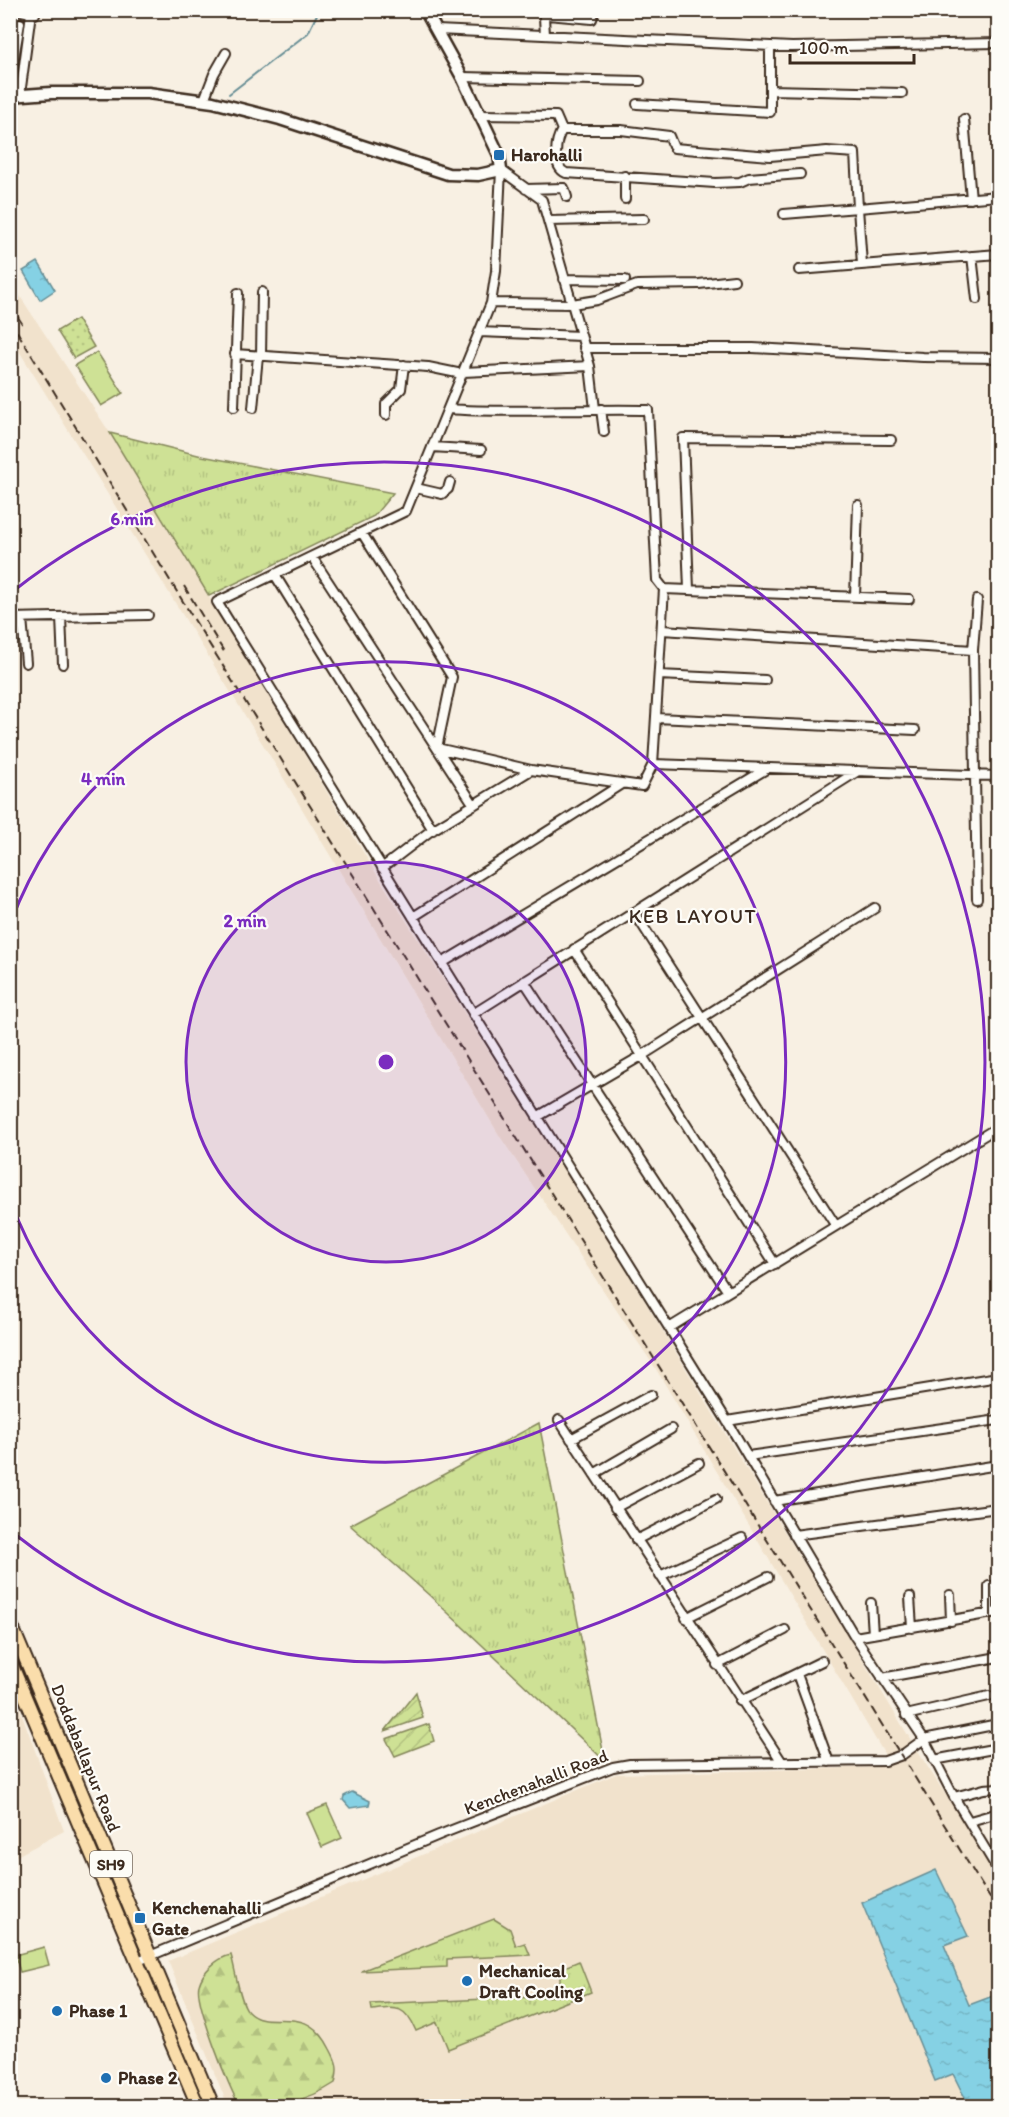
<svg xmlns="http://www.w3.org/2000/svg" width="1009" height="2117" font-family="Itim,sans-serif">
  <defs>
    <pattern id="grass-tufts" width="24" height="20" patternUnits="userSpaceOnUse" patternTransform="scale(1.5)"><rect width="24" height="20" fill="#cee195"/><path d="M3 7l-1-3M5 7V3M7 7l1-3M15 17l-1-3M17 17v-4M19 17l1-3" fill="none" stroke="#b2c180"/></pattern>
    <pattern id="forest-firs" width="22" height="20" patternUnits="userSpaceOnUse" patternTransform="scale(1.5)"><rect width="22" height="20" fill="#cee195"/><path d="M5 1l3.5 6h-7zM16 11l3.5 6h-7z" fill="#b2c180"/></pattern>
    <pattern id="park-dots" width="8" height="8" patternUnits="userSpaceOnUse" patternTransform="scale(1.5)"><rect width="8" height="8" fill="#cee195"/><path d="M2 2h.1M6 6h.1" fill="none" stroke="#b2c180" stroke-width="1.8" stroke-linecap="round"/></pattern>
    <pattern id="garden-furrows" width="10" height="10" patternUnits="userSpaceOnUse" patternTransform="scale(1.5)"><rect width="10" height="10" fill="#cee195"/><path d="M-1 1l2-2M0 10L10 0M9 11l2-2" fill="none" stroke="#b2c180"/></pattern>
    <pattern id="water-ripples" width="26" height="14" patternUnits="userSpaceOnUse" patternTransform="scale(1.5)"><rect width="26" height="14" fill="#85d1e4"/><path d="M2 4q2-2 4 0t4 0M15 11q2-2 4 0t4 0" fill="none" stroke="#74b4c3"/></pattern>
  </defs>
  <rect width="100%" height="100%" fill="#f8f0e3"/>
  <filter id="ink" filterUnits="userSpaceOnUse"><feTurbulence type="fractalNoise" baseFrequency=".0167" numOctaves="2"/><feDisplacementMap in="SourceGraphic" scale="12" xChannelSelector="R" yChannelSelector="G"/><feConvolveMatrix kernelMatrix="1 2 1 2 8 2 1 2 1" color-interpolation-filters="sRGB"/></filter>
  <g filter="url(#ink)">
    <path fill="#f1e2cc" d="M10,281L110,433L374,870L595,1219L920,1755L998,1876V2106H228L168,1961L616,1774L886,1767L885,1755L656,1369L501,1138L267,751L11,338Z
      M11,1684L64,1831L11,1859H10Z"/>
    <path fill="url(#grass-tufts)" stroke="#84865a" stroke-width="1.5" d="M110,433L202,456L393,493L374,516L209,596Z
      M539,1423L605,1761L429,1595L350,1525Z
      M494,1919L510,1929L516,1946L525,1943L530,1955L447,1959V1967L361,1971Z
      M579,1961L591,1992L448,2049L437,2022L416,2031C405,2005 397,2007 372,2010L371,2004L560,1996V1969Z"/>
    <path fill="url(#forest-firs)" stroke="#84865a" stroke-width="1.5" d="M231,1955C235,1968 240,2003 248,2011C269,2033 305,1999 330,2049C337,2062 339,2068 335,2083C305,2103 274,2107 240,2106C230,2092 194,2000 199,1985C203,1971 217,1958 231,1955Z"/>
    <path fill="url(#park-dots)" stroke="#84865a" stroke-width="1.5" d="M77,319L94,347L74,358L57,331Z"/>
    <path fill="url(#garden-furrows)" stroke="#84865a" stroke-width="1.5" d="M416,1692L423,1718L385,1731Z
      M429,1724L434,1741L395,1756L386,1739Z"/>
    <path fill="#cee195" stroke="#84865a" stroke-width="1.5" d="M97,352L123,393L101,406L75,365Z
      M327,1805L342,1838L322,1847L307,1813Z
      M44,1947L49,1965L20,1972L15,1955Z"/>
    <path fill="url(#water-ripples)" stroke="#678e95" stroke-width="1.5" d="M38,262L55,290L40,300L23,271Z
      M352,1792L370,1801L369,1805L350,1808L343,1800L344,1796Z
      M936,1870L968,1936L944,1945L969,2005L998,1994V2106H969L953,2074L935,2081L862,1903Z"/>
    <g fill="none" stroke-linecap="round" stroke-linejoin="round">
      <path stroke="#678e95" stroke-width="2" d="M229,94L308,33L319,10"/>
      <defs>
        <path id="street" d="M17,10L35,14
          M437,30L792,47L998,43
          M545,35L544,17L548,15L592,19L595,10
          M462,77L640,81
          M770,90L902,93
          M20,95L31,13
          M12,96V69L20,23
          M204,100L214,74L226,53
          M637,104L770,112V46
          M478,115L556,116L562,130H621L669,136L674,148L770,156L827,151L855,153L858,208L784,214
          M964,119L971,199
          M562,130C555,141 552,167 566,173L715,183L740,182L749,178L800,174
          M501,170L496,271L491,303L406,511L217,602L727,1421L855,1637L924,1739L954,1797L998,1870
          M501,170L542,200L590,366L595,409
          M526,189L564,188L567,197
          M625,199V176
          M548,221L644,219
          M972,256L977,299
          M862,264L858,208L998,196
          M799,270L998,254
          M564,279L625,280
          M491,303L572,304L597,300L637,285L699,284L734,280
          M479,332L581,336
          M584,348H753L923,357L998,358
          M235,354L428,367L462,374
          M261,356L262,292
          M463,372L590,366
          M234,407L238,293
          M253,408L258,356
          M601,409L604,432
          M386,415V404L401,389L404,365
          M432,447L481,450
          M416,488L442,494L448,489L450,482
          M362,533L452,677L437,748L531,770L642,786L653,764L664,589L657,580L648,410C581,408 515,414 448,409
          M312,557L474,805
          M275,575L433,830
          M664,589L909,599
          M689,589L683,438L891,440
          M855,597L858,505
          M61,617L63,664
          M10,618L148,615
          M22,618L26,663
          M662,630L973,650
          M659,675L765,680
          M656,718L915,730
          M653,764L998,776
          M382,868L429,832L531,770
          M977,899L973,650L977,600
          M634,912L836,1226
          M413,917L620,785
          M574,949L775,1264
          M442,963L768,768
          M524,981L728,1292
          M473,1014L858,771
          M537,1117L643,1055L875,908
          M669,1328L998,1127
          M559,1420L782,1762
          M727,1421L998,1377
          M571,1439L651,1395
          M748,1456L998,1420
          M594,1474L671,1429
          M774,1501L998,1465
          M615,1508L699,1463
          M794,1535L998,1508
          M636,1540L716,1499
          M660,1576L742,1538
          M989,1586V1614
          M950,1595L951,1621
          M910,1597L912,1628
          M871,1603L873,1634
          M686,1618L768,1577
          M855,1637L998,1612
          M717,1665L785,1630
          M797,1674L829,1762
          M882,1678L998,1657
          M740,1701L822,1661
          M906,1715L989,1696
          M934,1760L998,1748
          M954,1797L984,1789L998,1788
          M970,1821L998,1813
          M138,1961L439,1835L613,1767L630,1764L885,1761L902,1755L924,1739L998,1724"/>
        <path id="secondary" d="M10,96L51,93H148L213,102L280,119L448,174L478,175L501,170L499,155L462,77L425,10"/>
        <path id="primary" d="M10,1622L213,2106
          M10,1661L198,2106"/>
      </defs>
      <use href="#street" stroke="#3b2a1e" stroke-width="12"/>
      <use href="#secondary" stroke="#3b2a1e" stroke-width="15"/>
      <use href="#primary" stroke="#3b2a1e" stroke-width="16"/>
      <use href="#street" stroke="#fdfcf7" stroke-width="8"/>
      <use href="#secondary" stroke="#fdfcf7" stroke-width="10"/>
      <use href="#primary" stroke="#faddab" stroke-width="12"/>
      <path stroke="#3b2a1e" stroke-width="2" stroke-dasharray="9 4.5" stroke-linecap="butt" d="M10,305L23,325
        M10,320L190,613L998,1911
        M184,586L226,655"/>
    </g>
  </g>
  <circle cx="386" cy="1062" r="200" fill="#7b2cbf" fill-opacity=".12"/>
  <g fill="none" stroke="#7b2cbf" stroke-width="3">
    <circle cx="386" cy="1062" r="200"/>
    <path d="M11 922A400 400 0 1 1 11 1202"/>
    <path d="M12 592A600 600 0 1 1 12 1532"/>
  </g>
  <g fill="#1f6fb2" stroke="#fdfcf7" stroke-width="2">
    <rect x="493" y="149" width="12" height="12" rx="3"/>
    <rect x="134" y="1912" width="12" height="12" rx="3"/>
    <circle cx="467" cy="1981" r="6"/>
    <circle cx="57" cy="2011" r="6"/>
    <circle cx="106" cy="2078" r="6"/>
  </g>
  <g text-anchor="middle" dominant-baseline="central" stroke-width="4.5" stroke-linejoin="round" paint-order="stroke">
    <rect fill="#fdfcf7" stroke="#75695f" stroke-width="1.5" x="90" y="1851" width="42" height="26" rx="4.5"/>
    <g font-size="16" font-weight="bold" fill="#3b2a1e">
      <text x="111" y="1864">SH9</text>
    </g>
    <g font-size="18" font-weight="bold" fill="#3b2a1e" stroke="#fdfcf7" text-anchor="start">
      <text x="511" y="155">Harohalli</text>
      <text x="152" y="1908">Kenchenahalli<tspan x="152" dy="21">Gate</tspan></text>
      <text x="479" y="1971">Mechanical<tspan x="479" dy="21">Draft Cooling</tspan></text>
      <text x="69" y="2011">Phase 1</text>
      <text x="118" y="2078">Phase 2</text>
    </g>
    <g font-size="18" fill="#3b2a1e" stroke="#fdfcf7">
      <text transform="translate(86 1758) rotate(68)">Doddaballapur Road</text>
      <text transform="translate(536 1782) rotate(-21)">Kenchenahalli Road</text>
    </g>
    <g font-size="20" letter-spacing="1.5" fill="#3b2a1e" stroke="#fdfcf7">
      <text x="693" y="916">KEB LAYOUT</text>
    </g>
  </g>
  <circle cx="386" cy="1062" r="9" fill="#7b2cbf" stroke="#fdfcf7" stroke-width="3"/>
  <g font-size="18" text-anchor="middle" font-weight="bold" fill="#7b2cbf" stroke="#fdfcf7" stroke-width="4.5" stroke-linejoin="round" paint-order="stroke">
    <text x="132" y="525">6 min</text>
    <text x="103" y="785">4 min</text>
    <text x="245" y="927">2 min</text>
  </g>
  <rect width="1009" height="2117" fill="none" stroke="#fdfcf7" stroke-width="36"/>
  <rect x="18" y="18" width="973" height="2081" fill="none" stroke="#3b2a1e" stroke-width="2" filter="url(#ink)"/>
  <path d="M790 54v9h124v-9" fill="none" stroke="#3b2a1e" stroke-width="3"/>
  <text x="799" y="54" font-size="18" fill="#3b2a1e" stroke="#fdfcf7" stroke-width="4.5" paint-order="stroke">100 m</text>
</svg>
